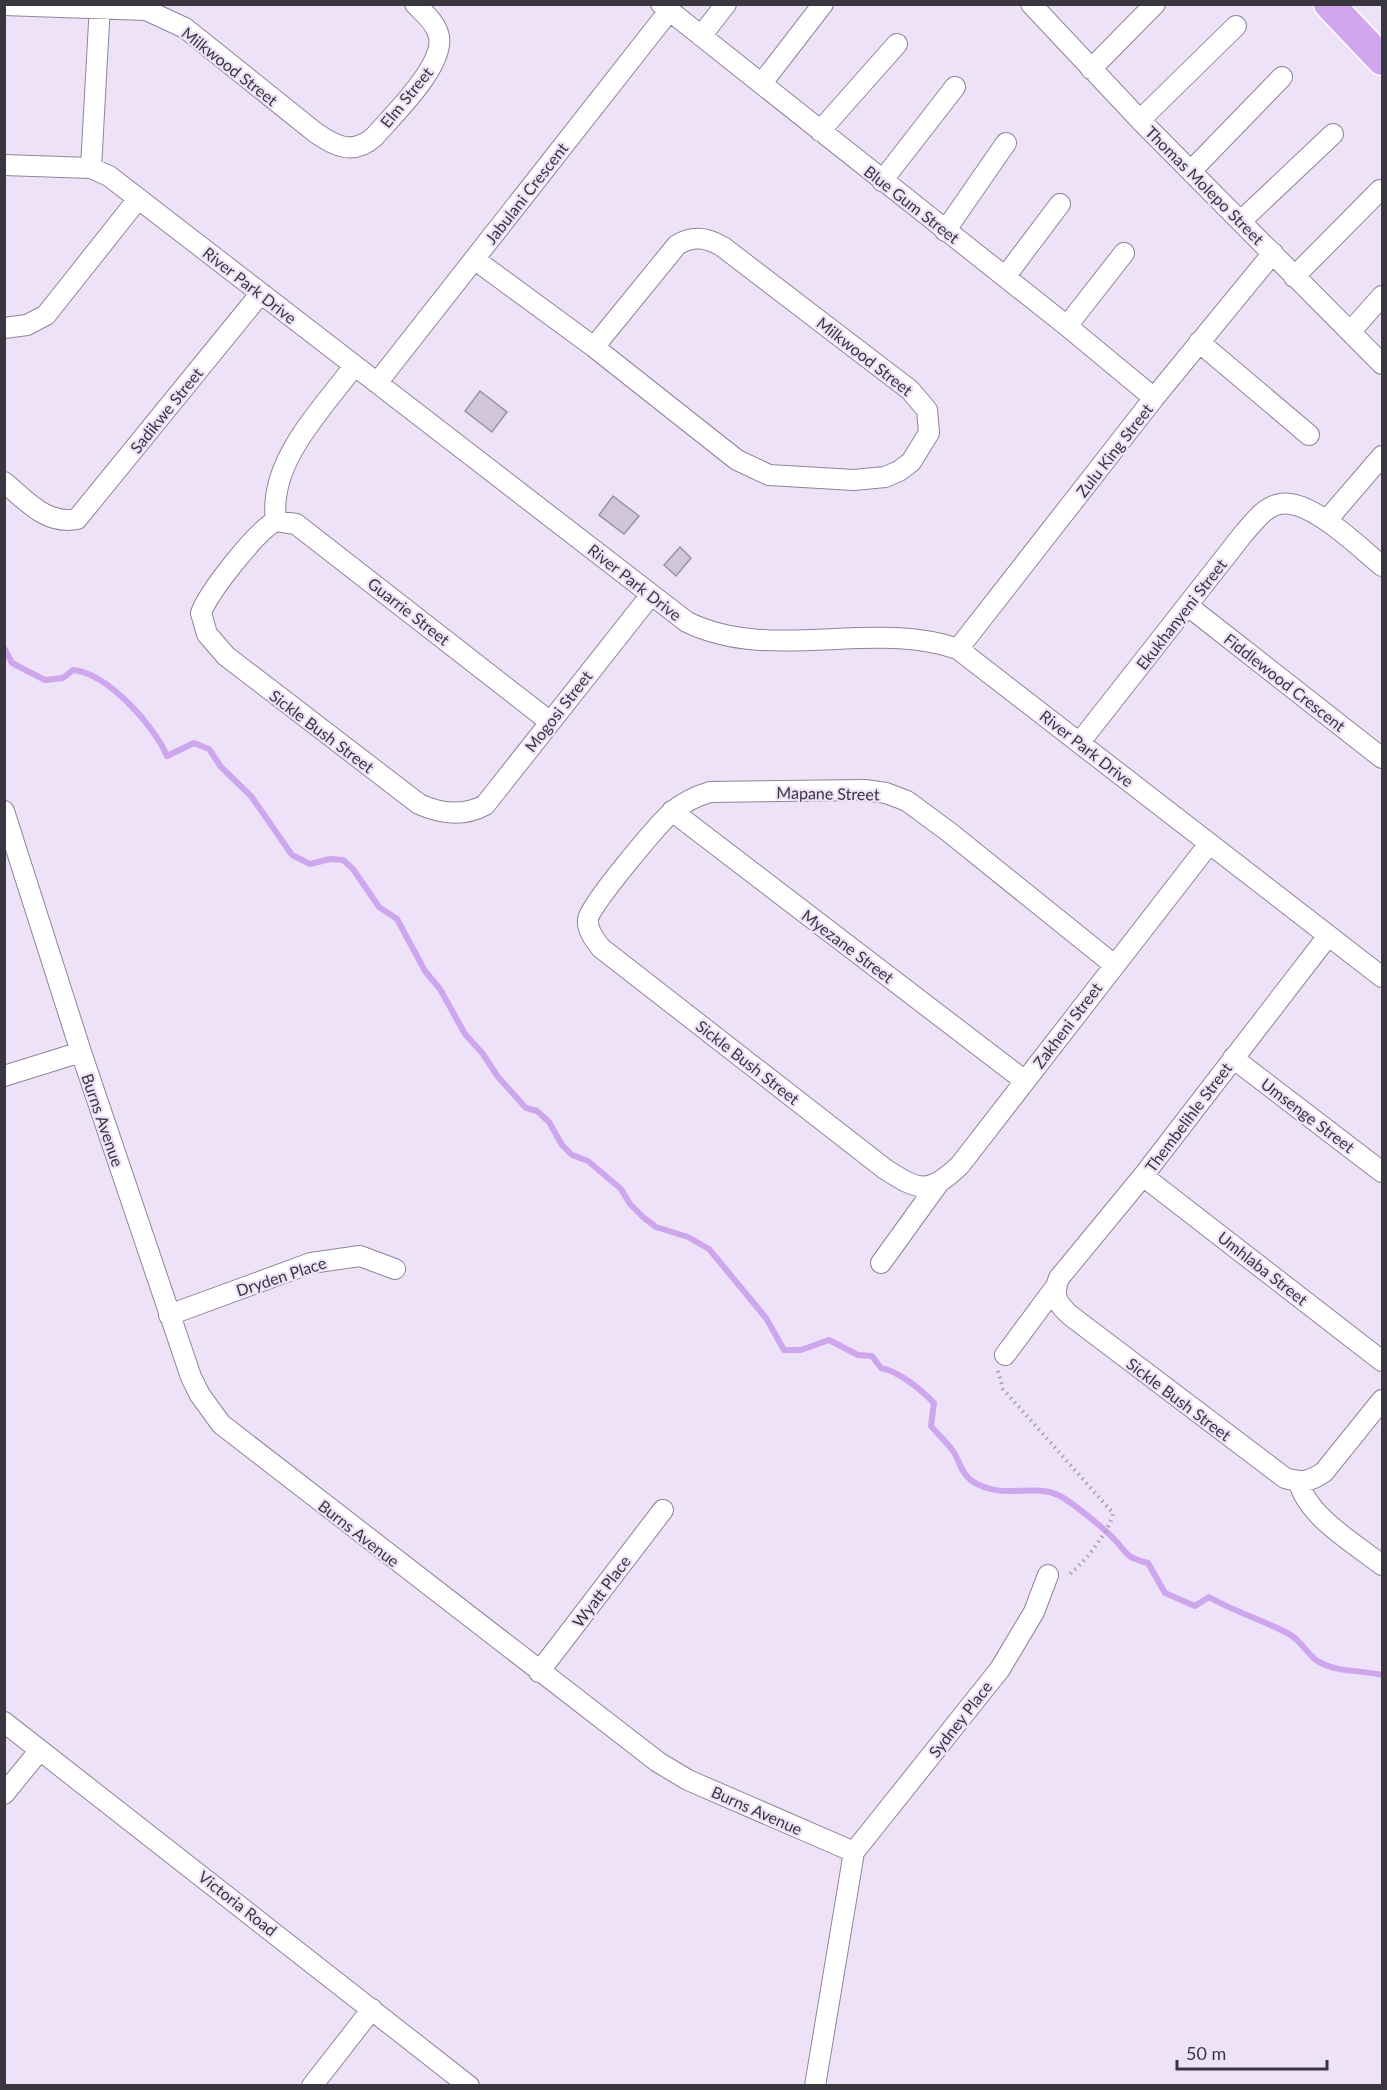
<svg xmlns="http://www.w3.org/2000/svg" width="1387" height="2090" font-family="Lato,sans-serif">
  <rect width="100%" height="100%" fill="#eee2f8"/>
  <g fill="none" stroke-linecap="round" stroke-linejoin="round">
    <path stroke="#cda6ed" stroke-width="6" d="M4,648L12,663L45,680L63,678L73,670C107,673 154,725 167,756L194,743L209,749L221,767L251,796L292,855L310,864L330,859L343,860L353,869L379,907L397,919L425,971L440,989L465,1034L483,1054L498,1077L526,1108L537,1111L549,1122L562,1145L572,1155L588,1161L621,1189L630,1204L644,1218L656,1227L688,1237L709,1249L766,1318L784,1350H801L829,1340L858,1355L872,1356L881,1368C900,1372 920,1389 934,1403L931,1426C938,1435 950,1445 955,1454C960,1464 963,1475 972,1481C1003,1501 1032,1483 1058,1495C1071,1501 1106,1530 1116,1541C1129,1556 1126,1557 1148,1563L1165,1593L1195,1606L1209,1597C1235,1612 1263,1620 1289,1634C1302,1641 1308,1656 1319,1662C1339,1673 1362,1670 1382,1675"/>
  </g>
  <path fill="#d0c5da" stroke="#9c92a6" stroke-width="1.5" d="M480,391L507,412L492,432L465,411Z
    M613,496L639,516L624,534L599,515Z
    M680,547L691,558L676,576L664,565Z"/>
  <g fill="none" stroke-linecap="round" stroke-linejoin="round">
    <defs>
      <path id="minor" d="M661,4L1067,326L1154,398
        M1031,4L1140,120L1382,364
        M4,5L146,10L185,28L316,133C336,147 354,155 374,137C392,116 449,62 438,33C434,21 424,13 415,4
        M701,36L726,4
        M1091,69L1155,4
        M762,83L823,4
        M1140,120L1236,26
        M820,131L897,44
        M4,165L91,168L109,176L687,622C771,663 872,619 958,649L1382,977
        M91,168L100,4
        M1191,171L1282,77
        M882,181L955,87
        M1242,220L1333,134
        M945,231L1006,143
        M474,259L594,347L737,460L769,475L854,480L885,477L899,471L911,462L929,433L927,410L910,390L723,247C707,237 693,235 677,245L594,347
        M1005,277L1060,204
        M1294,277L1380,190
        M1067,326L1124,253
        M4,328L27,325L46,315L138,199
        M1350,332L1382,296
        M1199,342L1309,435
        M377,383L669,11
        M4,482C27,501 46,525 77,519L261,293
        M1327,520L1382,456
        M276,521C268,462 321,411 354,366
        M1188,606L1382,758
        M958,649L1154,398L1273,253
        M549,721L296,524L276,521C257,530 208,593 201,613L207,634L226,656L419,804C441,814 463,817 485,805L650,596
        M1080,742L1244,533C1254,522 1264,507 1280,504C1310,498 1360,548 1382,566
        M4,811L81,1052L191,1377L200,1395L221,1424L658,1762L688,1780L854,1852
        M672,811L1025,1081
        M1328,936L1143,1176L1059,1278C1052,1295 1057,1304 1071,1316L1285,1478C1301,1483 1310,1482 1324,1472L1382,1400
        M1113,964L949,832L907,801L886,793L865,790L710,792C697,796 684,802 673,811C660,822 589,906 588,919C587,930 594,939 601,948L885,1169C919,1191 929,1195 960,1165L1209,844
        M1233,1058L1382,1172
        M4,1076L81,1052
        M1143,1176L1382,1361
        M881,1263L938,1184
        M169,1315L311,1263L360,1256L395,1269
        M1005,1355L1054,1289
        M1299,1482C1307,1516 1355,1544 1382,1565
        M539,1672L663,1510
        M4,1722L469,2086
        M4,1794L40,1750
        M312,2086L372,2009
        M815,2086L854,1852L1000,1669L1034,1612L1048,1575"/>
      <path id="primary" d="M1329,4L1382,60"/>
    </defs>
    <use href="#minor" stroke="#8f8499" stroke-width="22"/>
    <use href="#primary" stroke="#fff" stroke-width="33"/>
    <path stroke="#a69eae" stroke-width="4" stroke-dasharray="1.5 4.5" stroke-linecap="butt" d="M998,1371L1003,1389L1113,1513C1113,1526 1079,1571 1067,1575"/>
    <use href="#minor" stroke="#fff" stroke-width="20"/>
    <use href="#primary" stroke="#d0a7ed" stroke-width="30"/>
  </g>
  <g text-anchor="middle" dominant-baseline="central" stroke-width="4.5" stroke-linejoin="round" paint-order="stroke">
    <g font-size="16" fill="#3a363f" stroke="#eee2f8">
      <text transform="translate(230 66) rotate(38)">Milkwood Street</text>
      <text transform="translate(406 97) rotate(-51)">Elm Street</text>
      <text transform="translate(1205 185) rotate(45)">Thomas Molepo Street</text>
      <text transform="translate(526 193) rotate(-52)">Jabulani Crescent</text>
      <text transform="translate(912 204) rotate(38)">Blue Gum Street</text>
      <text transform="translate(250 285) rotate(38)">River Park Drive</text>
      <text transform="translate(865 356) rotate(38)">Milkwood Street</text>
      <text transform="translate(166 410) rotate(-51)">Sadikwe Street</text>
      <text transform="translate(1114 450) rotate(-52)">Zulu King Street</text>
      <text transform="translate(635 582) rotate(38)">River Park Drive</text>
      <text transform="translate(409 611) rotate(38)">Guarrie Street</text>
      <text transform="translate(1181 614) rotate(-52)">Ekukhanyeni Street</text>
      <text transform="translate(1285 682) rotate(38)">Fiddlewood Crescent</text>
      <text transform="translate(558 711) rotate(-52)">Mogosi Street</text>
      <text transform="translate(322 731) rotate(37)">Sickle Bush Street</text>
      <text transform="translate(1087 748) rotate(38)">River Park Drive</text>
      <text transform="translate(828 793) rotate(1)">Mapane Street</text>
      <text transform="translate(848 946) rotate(37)">Myezane Street</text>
      <text transform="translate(1067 1025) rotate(-53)">Zakheni Street</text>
      <text transform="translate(748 1062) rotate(38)">Sickle Bush Street</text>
      <text transform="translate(1308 1115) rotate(37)">Umsenge Street</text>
      <text transform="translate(1188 1117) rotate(-53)">Thembelihle Street</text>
      <text transform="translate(103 1120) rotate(71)">Burns Avenue</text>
      <text transform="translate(1263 1268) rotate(38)">Umhlaba Street</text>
      <text transform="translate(281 1276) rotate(-18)">Dryden Place</text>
      <text transform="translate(1179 1399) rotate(37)">Sickle Bush Street</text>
      <text transform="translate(359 1533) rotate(38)">Burns Avenue</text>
      <text transform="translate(601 1591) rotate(-53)">Wyatt Place</text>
      <text transform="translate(960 1719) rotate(-52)">Sydney Place</text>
      <text transform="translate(757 1810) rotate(24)">Burns Avenue</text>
      <text transform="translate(238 1903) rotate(38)">Victoria Road</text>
    </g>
  </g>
  <rect width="1387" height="2090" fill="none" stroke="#3a363f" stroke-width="12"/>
  <path d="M1177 2060v9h150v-9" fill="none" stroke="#3a363f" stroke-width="3"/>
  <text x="1186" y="2060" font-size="18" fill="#3a363f" stroke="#eee2f8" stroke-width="4.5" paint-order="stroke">50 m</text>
</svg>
